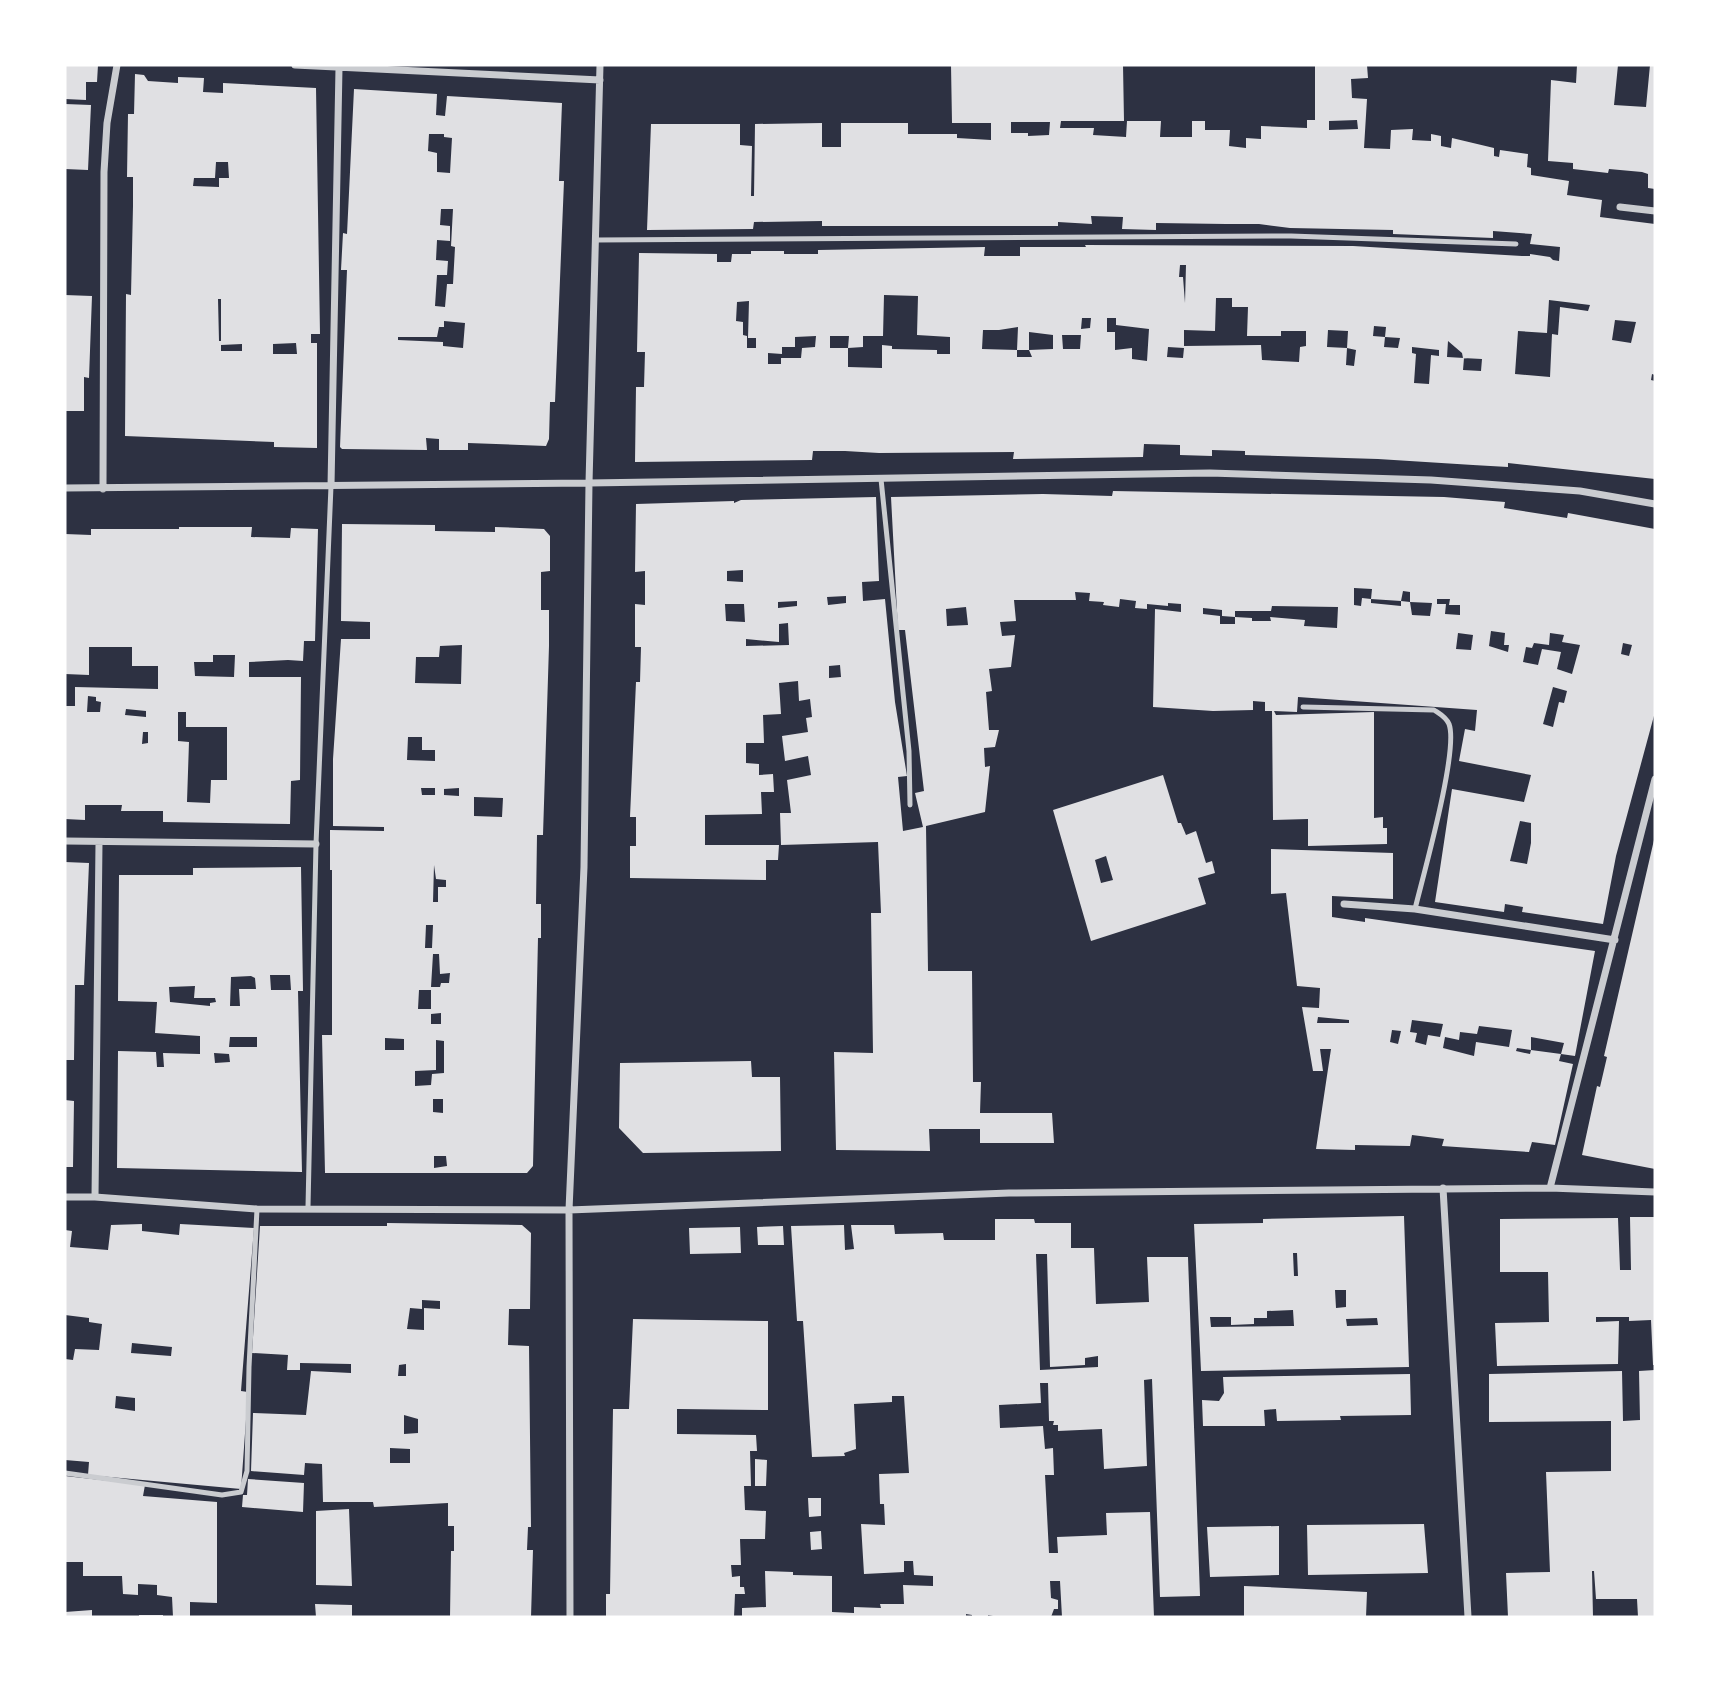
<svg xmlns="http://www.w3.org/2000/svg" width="1720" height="1682" font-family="Commissioner,sans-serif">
  <rect width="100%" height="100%" fill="#2d3142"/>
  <path fill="#e0e0e3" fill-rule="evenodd" d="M65,65H98L97,82H86V100L65,99Z
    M951,65H1123L1124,121H1061L1060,128H1094L1093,135L1126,137L1127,121H1161L1160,137H1192V121H1205V130H1230L1229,146L1246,148V138L1261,139V126L1307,128V120H1315V65H1367L1368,78L1351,79L1352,98L1367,99L1364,148L1390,149L1391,130L1413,129L1412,140L1431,141V134L1441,136V146L1451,148L1452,138L1494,148V156L1499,157L1500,150L1528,154L1527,167L1531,168V175L1569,181L1567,195L1602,200L1600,217L1655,224V375L1652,374L1651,380L1655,381V479L1508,463V467L1473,465L1378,459L1245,455V451L1212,450V456L1180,455V445L1144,444L1143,457L1013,459L1014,452L879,453L845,451H813L812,460L635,462L636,387H644L645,352H637L639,253L717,254V262H731L732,254H751V251H784V254H818V250L985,247L984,256H1020V247H1086L1085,245L1353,246L1522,256H1530V254L1550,257L1553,260L1559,261L1560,247L1530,244L1532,234L1493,231V238L1393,234V230L1290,228L1259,224H1226L1156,223V230L1122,229L1123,217L1091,216L1092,224L1058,222V226H822V221L754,222L753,229L647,230L651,124H740V145L752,146L751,196H754L755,124L822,123V147H841V123H908V134H957V138L991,140V123H952ZM1357,120L1358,129L1329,130V121ZM1011,122H1050L1049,135L1028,136V133H1011ZM1180,265H1186L1185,303L1183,277H1179ZM884,295L918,296L917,335L950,337V354H937V350L892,349V346L882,345V368L848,367V348L863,347V336H883ZM1216,298H1232V307H1248L1247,336H1281V331H1306V346L1300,347L1299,362L1262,360L1261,345L1184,346V330L1215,331ZM1549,300L1590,305L1588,311L1560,307L1558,335L1552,334L1550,377L1515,374L1518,331L1547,333ZM749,301L748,338H756V348H747V336L743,335V322L736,321L737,302ZM1082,318H1091L1090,328L1081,329ZM1107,318H1116V325L1149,329L1147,361L1132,359V348L1115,350V332H1107ZM1615,320L1636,322L1631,343L1612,340ZM1374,326L1386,327L1385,337L1400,338L1398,348L1384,347L1385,337L1373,336ZM1018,327L1017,350H1029V332L1053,335V349L1029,350L1032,357H1017V350L982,349L983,330H999ZM1328,330L1348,331L1347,348L1356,350L1354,366L1346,365L1347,348L1327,347ZM1062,335H1081L1080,349H1063ZM816,336L815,347L802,348L801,358H781V364H768V353L782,354V347H795V337ZM830,336H849L848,348H830ZM1448,341L1462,353L1463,358L1482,359L1481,371L1463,370L1464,358L1447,357ZM1168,347L1184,348L1183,358L1167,357ZM1412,347L1439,350V356L1431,355L1429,384L1414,383L1416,354L1412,353Z
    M1577,65H1618L1614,105L1646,107L1650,65H1655V189L1648,188V174L1642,172L1609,169L1608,173L1573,169V163L1548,161L1551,80L1576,83Z
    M135,74L144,75L148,81L178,83V77L204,78L203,92L223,93V83L316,88L320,334H311V343H317V448L274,447V442L125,436L126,294L131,295L133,206V177H127L128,114H134ZM216,162H228L229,178H219V187L193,186L194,178H215ZM218,299H221V341H219ZM296,343L297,354H273V344ZM242,344V351H221V345Z
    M354,89L437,94L436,115L445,116L447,96L562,103L559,181H564L555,402H550L549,439L546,446L468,443V450H439V439L426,438L427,450L342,449L340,447L347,270H341L343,233L347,234ZM429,134H444V137L452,138L450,173L437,172V153L428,151ZM441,209H453L451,246L455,247L453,284H447L445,307L435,306L437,275H447L448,261L436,260L437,240L450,241V226L440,225ZM444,321L465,323L463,348L443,346V342L398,340V337H437L439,327H444Z
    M65,104L91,105L88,170L65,169Z
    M65,295L92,296L89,378L84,377V411H65Z
    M1113,491L1444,497L1505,502L1504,508L1567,518L1568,513L1655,529V712L1616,856L1603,924L1522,912L1523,907L1505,904L1504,912L1435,902L1452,789L1524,802L1531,775L1459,761L1465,729L1475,731L1477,710L1298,697L1297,712L1274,711L1276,715L1374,712V818L1383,817V828H1387V844L1308,846V819L1273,820L1272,711H1265V702L1253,701V710L1213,711L1153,707L1155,609L1181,612V604L1168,603V606L1147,604V609L1135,608L1136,601L1120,599L1119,607L1103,605L1104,602L1089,601L1090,593L1075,592L1076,600H1014L1016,621L1000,622L1002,636L1015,635L1011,667L989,669L992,691L986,692L989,730H999L995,747L984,748L985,767L990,766L985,812L926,826L928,971H972L973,1082H981L980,1113H1052L1054,1143H980V1129H929L930,1151L836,1150L834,1052L873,1053L871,913H881L878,842L781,845L780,813H791L787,780L811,775L808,756L785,761L782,736L808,732L806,718L812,717L810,699L799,701L798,681L779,683L781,714L763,715L764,743H746V763L759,764V775L773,774L774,792H761L762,814L705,815V845H779L778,860H766V880L630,878V846H636V817H630L636,682H640L641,647H635V604L645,605V571L635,572L636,504L734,501V503L741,500L876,497L879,581L862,582L863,601L885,599L895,702L907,776L898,777L903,831L923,827L915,793L924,791L905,630H898L891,497L1043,494L1112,496ZM743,570V582L727,581V571ZM1354,588L1372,589L1371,599L1401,601L1403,591L1410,592V602L1401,601V606L1371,603V599L1362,598L1361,606L1354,605ZM846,596V603L828,605L827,597ZM1437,599H1450L1449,605H1460V615L1445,614L1446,604H1437ZM797,601V606L778,608V602ZM1410,602L1432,603L1430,616L1412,615ZM725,604H744L745,622L726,621ZM1272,606L1338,607L1337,628L1304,626L1305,620L1270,617L1271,621H1252V618L1235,617V611H1271ZM966,607L968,625L947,626L946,609ZM1203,608L1222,610V616L1235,617V624H1220V616L1203,614ZM788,623L789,645L746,646V639L779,642V624ZM1491,631L1505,633L1504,645H1509L1508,652L1489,646ZM1458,633L1473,635L1471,650L1456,649ZM1550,633L1564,635L1562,642L1580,645L1572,674L1557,669L1561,652L1542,649L1538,665L1523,662L1526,647L1532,648L1534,643L1549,645ZM1623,643L1632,645L1629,656L1621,654ZM840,665L841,677L829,678V666ZM1553,687L1567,691L1564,703L1559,702L1553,727L1543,724ZM1520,821L1531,823V843L1527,864L1510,861Z
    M342,524L435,525V531L495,532V527L544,529L550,536V571L541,572V610H549V646L543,835H537L536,904H541V938H538L533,1166L527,1173H325L322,1035H332V870H330V830L384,831V827L333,826V759L341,639H370V622L341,621ZM462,645L461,684L415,683L416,657H439L440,646ZM408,737H422V750H435V761L407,760ZM421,788H435V795H422ZM459,788V796L444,795V789ZM474,797L503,798L502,817L474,816ZM434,865L436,879L446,880V887H438V902H433ZM426,925H433L432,948H425ZM433,954H439L440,974L450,973L449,983H441L440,987H431ZM419,990H431V1009H418ZM441,1013V1024H431V1014ZM385,1038L404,1039V1050H385ZM436,1040L444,1041V1073L432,1074L431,1085L415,1086V1071L436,1070ZM433,1099H443V1113L433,1112ZM434,1156H446L447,1166L434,1168Z
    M179,527H252L251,537L290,538L291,528L318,529L315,641H304L303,661L288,660L249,662V677H301L300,780L291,781L290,824L163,822V811H121L122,805H85V820L65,819V706H75V687L158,689V666H132V647H89V675L65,674V534L91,535V529H179ZM213,655H235L234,677L195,676L194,662H213ZM88,696L96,697V701L101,702L100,712H87ZM126,709L146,711V717L125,715ZM178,712H186V727H227V780H211L210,803L187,802L189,742L178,741ZM143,732H148V743L142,744Z
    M1163,775L1178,823H1181L1186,835L1196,831L1206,863L1212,861L1215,873L1198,878L1206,904L1091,941L1053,810ZM1106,856L1113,880L1101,883L1095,860Z
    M1654,840H1655V1169L1582,1155L1597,1086L1600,1087L1607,1057L1604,1056Z
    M1271,849L1393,853V899L1332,896V917L1365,922V918L1595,951L1575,1056L1561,1054L1564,1043L1531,1037V1050L1517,1048L1516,1051L1530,1054L1531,1050L1561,1054L1559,1061L1573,1064L1555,1145L1532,1142L1529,1152L1442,1146L1444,1139L1412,1135L1410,1146L1355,1145V1150L1316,1149L1331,1049H1320L1323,1071H1313L1302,1007L1319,1008L1320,988L1297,986L1286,893L1271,894ZM1318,1017L1349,1020V1023H1317ZM1412,1020L1443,1024L1440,1037L1428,1035L1426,1045L1415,1042L1417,1033L1410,1032ZM1479,1026L1512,1030L1509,1047L1476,1042L1474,1056L1443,1048L1445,1037L1459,1040L1460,1032L1477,1034ZM1392,1030L1401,1031L1398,1044L1390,1042Z
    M65,862L89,863L84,985H75L74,1060H65Z
    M301,867L303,991H298L302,1172L117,1168L118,1051L156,1052L157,1067H164L163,1053L200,1054V1036L155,1033L157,1002L118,1001L119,875H193V868ZM270,975H290L291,990H271ZM251,976L255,978L256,989H239L240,1006H230L231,977ZM195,986L194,998H215L216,1002L210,1003V1006L170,1002L169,987ZM230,1037H257V1047H229ZM214,1053L229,1054L230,1062L215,1063Z
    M751,1061L752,1077H780L781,1151L643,1153L619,1128L620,1063Z
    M65,1100L74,1101L73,1167H65Z
    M1404,1216L1409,1367L1201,1371L1194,1224L1263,1223V1219ZM1293,1253H1297L1298,1276H1294ZM1335,1290H1346V1307L1336,1308ZM1293,1310L1294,1326L1211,1327L1210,1317H1231V1325L1254,1324V1318H1267V1311ZM1377,1318L1378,1325L1347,1326L1346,1319Z
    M1630,1217H1655V1365H1653L1651,1320L1629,1321V1317H1596V1322L1619,1321L1618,1364L1497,1366L1495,1323L1549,1322L1548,1272H1500V1219L1618,1218L1620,1270H1631Z
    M995,1219H1034L1035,1223H1071V1248H1094L1096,1304L1149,1302L1147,1257H1188L1200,1596L1160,1597L1152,1379L1144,1380L1147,1466L1104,1469L1102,1429L1058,1431V1425H1053L1054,1421H1049L1048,1383H1040L1041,1403L999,1405L1000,1428L1043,1426L1045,1449L1053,1448L1054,1475H1045L1049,1553H1058L1057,1537L1107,1535L1106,1513L1150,1512L1154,1617H1062L1060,1581H1050L1051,1598L1058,1600V1609H1054L1051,1617H998L988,1615V1617H972V1615L966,1614V1617H742V1608L766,1607L765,1571L793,1572V1575L832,1576V1612L854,1613V1607L881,1608L880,1604H904L903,1585L933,1586V1576L914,1575L913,1561H904V1572L864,1574L861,1524L885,1525L884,1504H880L879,1474L909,1473L904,1396H892V1402L854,1404L856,1449L844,1453L845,1456L812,1457L803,1321H797L791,1226L844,1225L845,1250L854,1249L851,1225H894L895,1234L943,1233L944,1240H995ZM1036,1254H1047L1050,1367L1085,1365V1358L1098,1356V1367L1040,1370Z
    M387,1223L522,1225L531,1233L530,1309H509L508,1345L529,1346L531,1527H528L527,1550H533L531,1617H450L451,1551H454V1526H448V1503L374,1507L373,1502H323L322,1464L305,1463L304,1475L251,1471L253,1413L306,1415L311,1371L351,1373V1364L300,1363V1370H287L288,1355L252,1353L260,1226H387ZM422,1300L440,1301V1309L424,1308V1330L407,1329L410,1308L422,1309ZM406,1364V1376H398L399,1365ZM404,1415L418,1419V1433L404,1434ZM390,1448L410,1449V1463H390Z
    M142,1224V1231L179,1235L180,1224L254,1228L241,1391L248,1392L241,1489L88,1475L89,1462L65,1460V1359L73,1360L75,1349L99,1350L102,1324L89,1322V1318L65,1315V1230L72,1231L70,1247L108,1250L111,1225ZM132,1343L172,1347L171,1356L131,1353ZM116,1396L135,1398V1411L115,1408Z
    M783,1226L784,1245H758L757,1227Z
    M740,1227L741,1253L690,1254L689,1228Z
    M633,1319L768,1321V1410L677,1409V1434L756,1435L757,1451H750L751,1486H744L745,1510L766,1511L765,1539H740L741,1565H731L732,1577L740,1576V1587H744L745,1594H735L734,1617H606V1594H610L613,1409H629Z
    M1655,1370V1617H1638L1637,1599H1596L1594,1571H1592L1593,1617H1508L1506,1573L1550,1572L1546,1472L1611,1471V1421L1489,1422V1374L1622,1371L1623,1421L1640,1420L1639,1371Z
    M1410,1374L1411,1415L1340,1416L1341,1420L1277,1421L1276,1409L1264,1410L1265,1426H1203L1202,1400L1219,1401L1224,1393L1223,1377Z
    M755,1459L767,1460L766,1486H755Z
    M65,1476L145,1485L143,1496L217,1502V1603L190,1602V1617H173L172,1597L157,1595V1585L138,1584V1595L123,1594L122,1576H83V1562H65Z
    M248,1479L304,1483L303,1512L242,1507L243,1495H247Z
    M808,1498H821V1516L809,1517Z
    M349,1509L352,1586L316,1585V1511Z
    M1424,1524L1428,1573L1308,1575L1307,1525Z
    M1279,1526V1575L1210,1577L1207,1527Z
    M821,1531L822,1549L811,1550L810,1532Z
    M1244,1586L1367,1592L1366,1617H1244Z
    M315,1604L352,1605V1617H316Z
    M92,1610V1617H65V1612Z
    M139,1615H163V1617H139Z"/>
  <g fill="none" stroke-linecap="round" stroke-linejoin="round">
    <path stroke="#caccd0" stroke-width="5" d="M596,240L1291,236L1516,244
      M881,479L909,751L910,805
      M1303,707L1434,710C1440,714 1446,717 1449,724C1459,750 1423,876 1415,909
      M308,1207L316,844L331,486
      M65,1473L222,1495L241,1492L247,1471L249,1367L257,1209"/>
    <path stroke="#caccd0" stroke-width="7" d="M295,65L600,80
      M1620,207L1655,211
      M331,486L339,68
      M65,488L589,483L1210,473L1431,480L1580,491L1655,504
      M103,489L104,172L107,123L117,65
      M65,841L316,844
      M1344,904L1415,909L1615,940
      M1443,1188L1468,1617
      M1550,1188L1655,779
      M65,1197H95L257,1209L569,1210L1009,1193L1550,1188L1655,1192
      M95,1197L99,843
      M570,1617L569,1210L584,867L589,483L600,65"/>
  </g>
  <rect width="1720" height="1682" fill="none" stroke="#ffffff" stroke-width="133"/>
</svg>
